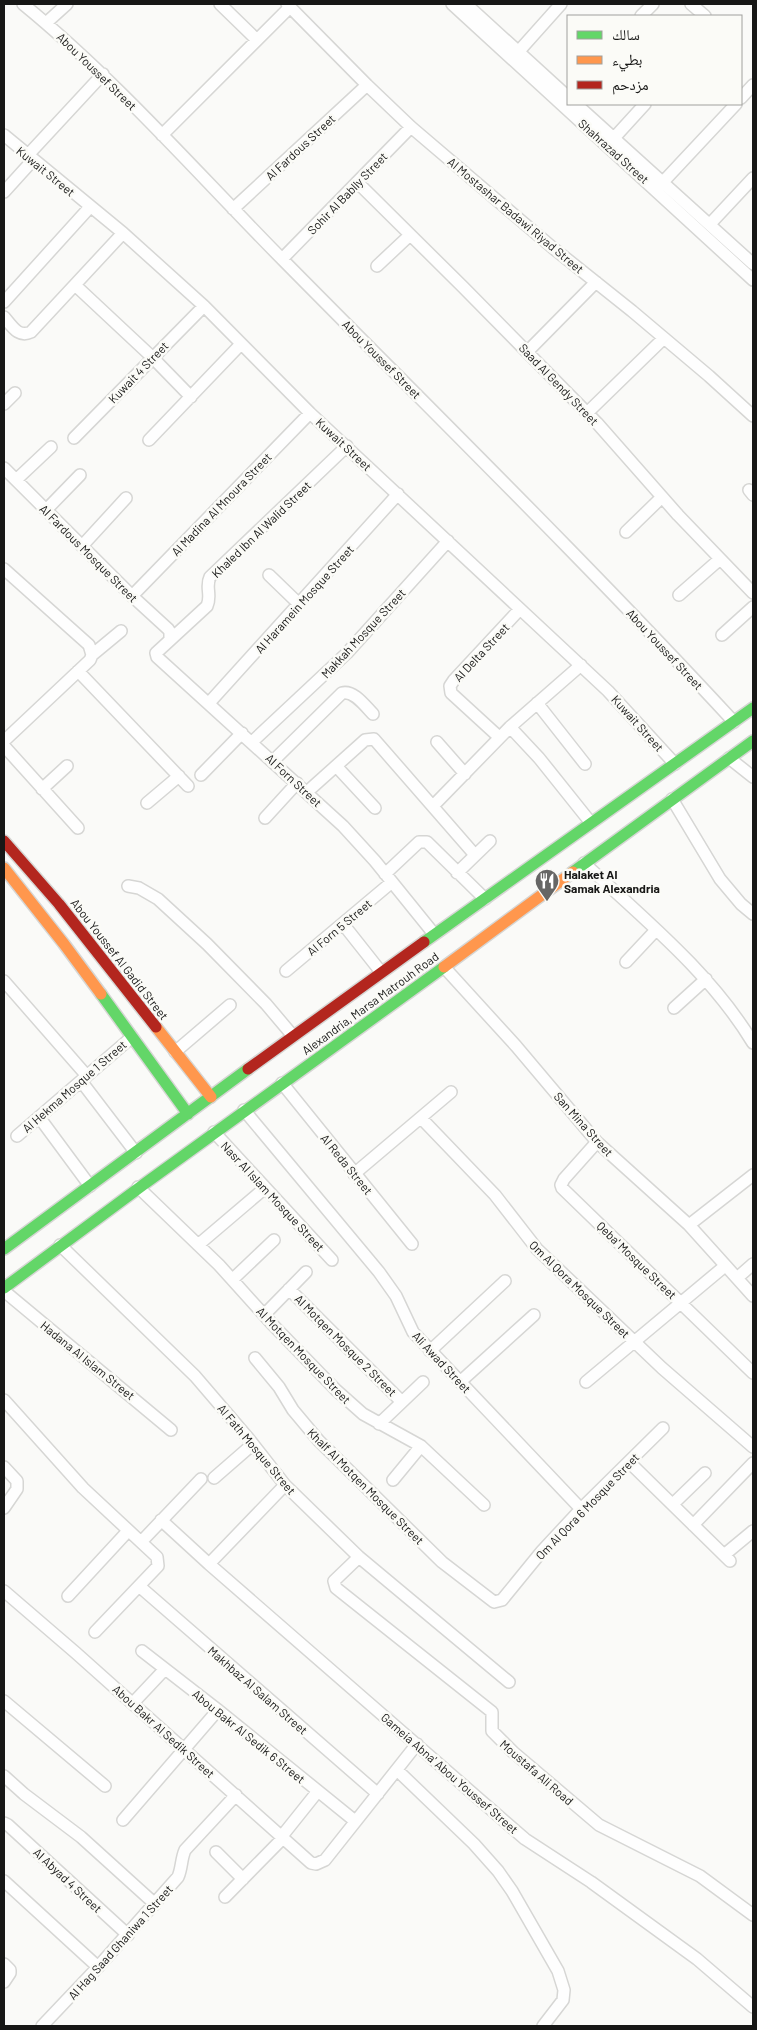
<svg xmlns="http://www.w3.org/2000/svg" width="757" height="2030" font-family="Barlow,'Noto Naskh Arabic',sans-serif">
  <rect width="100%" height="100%" fill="#fafaf8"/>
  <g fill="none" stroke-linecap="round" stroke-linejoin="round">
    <defs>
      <path id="street" d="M23,4C117,81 198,174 283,260C434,413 588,564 734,722
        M220,4L257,40
        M287,4L367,85L411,127L553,248L632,311L709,376L753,416
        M452,4L753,280
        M466,4L568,97
        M691,4L705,16
        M641,16L653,4
        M46,23L67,4
        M519,51L561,4
        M741,98L753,85
        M576,104L753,264
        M4,135L123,233L204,306L310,413L608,691L675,764
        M162,135L290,7
        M614,138L645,104
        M27,156L103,74
        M357,182L463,287L597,423L678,515L753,593
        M663,182L736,104
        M4,192L33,160
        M233,209L367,85
        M710,224L753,178
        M282,259L411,127
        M377,266L410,235
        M75,285L152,357L191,397
        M4,302L90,207
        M4,317C12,326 18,338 31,332L123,233
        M527,352L596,282
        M4,404L15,393
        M587,413L664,338
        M74,438L204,306
        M149,440L241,344
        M347,446L210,577C205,587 212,595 207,606L156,653L157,657L343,826L375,861L434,934
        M4,468L132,596L168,629L170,632V639
        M16,480L51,447
        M749,490L753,495
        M46,510L80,475
        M626,532L662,497
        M82,546L126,498
        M4,569L89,645L92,655
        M269,575L299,604
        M679,595L720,559
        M132,596L310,413
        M722,635L753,607
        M78,671L188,786
        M209,703L398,494
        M537,703L585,764
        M510,727L539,758L591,823
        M499,737L451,693L450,686L454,680L520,609
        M4,741L90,660L92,655L121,631
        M252,742L347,653L448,541
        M437,742L465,774
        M4,746L78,828
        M729,758L753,777
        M273,761L342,693C354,690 365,706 373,714
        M336,766L375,808
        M201,775L242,733
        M42,789L67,766
        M307,792L365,740L374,739L475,855
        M672,799L720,879L741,904L753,914
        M147,803L179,776
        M433,806L510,727L581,665
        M265,818L297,783
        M584,863C644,919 710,972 753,1043
        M457,873L490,841
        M385,874L419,842H427L485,899
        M128,886L139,888L158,899L207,944L266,1004L293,1036
        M343,924L381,972
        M626,962L656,930
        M444,967L516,1046L597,1142L689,1225L753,1296
        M286,971L392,882
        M4,981L87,1076
        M674,1008L706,979
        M175,1052L230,1005
        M81,1081L136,1153
        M282,1083L412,1244
        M244,1110L379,1272L396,1296L413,1332L581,1509
        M39,1117L90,1186
        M421,1118L495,1195L537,1249L662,1368L753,1447
        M214,1132L332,1260
        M17,1136L132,1037
        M597,1142L564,1179L561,1185L562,1188L753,1373
        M354,1174L451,1092
        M138,1187L219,1265L273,1325L336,1390L363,1414L421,1446L484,1505
        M689,1225L753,1175
        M60,1245L195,1376L249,1439L285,1485L359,1557L509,1682
        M198,1245L265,1188
        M737,1278L753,1264
        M233,1279L274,1240
        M289,1289L402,1402
        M4,1291L171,1430
        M264,1315L306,1272
        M430,1351L505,1281
        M255,1358L279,1387L293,1410L319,1441L442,1562L494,1602L502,1600L542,1551L581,1509L663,1428
        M460,1382L534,1315
        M586,1382L725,1266
        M4,1400L83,1488L157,1557L158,1566L95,1632
        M379,1424L423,1382
        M629,1462L730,1561
        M4,1467L17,1481V1489L4,1508
        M214,1478L253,1444
        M393,1480L421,1446
        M673,1504L705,1473
        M161,1520L209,1564L525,1839L591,1882L697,1959L753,2007
        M693,1525L753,1463
        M141,1542L201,1479
        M724,1555L753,1531
        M359,1557L334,1581L336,1588L492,1712V1731L513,1752L599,1825L700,1876L753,1915
        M209,1564L285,1485
        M139,1586L378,1794
        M4,1591L76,1653L311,1863L316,1864L325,1860L417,1744
        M68,1596L128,1531
        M142,1651L218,1710L355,1821
        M4,1701L105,1786
        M133,1703L165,1669
        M397,1770L474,1844L498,1871L512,1891L558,1971L564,1990L563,2000L543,2026
        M4,1776L24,1794L81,1837L155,1904
        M123,1820L218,1710
        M4,1823L8,1825L128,1935
        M282,1836L318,1791
        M216,1852L243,1879
        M4,1881L98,1967
        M225,1897L283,1838
        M4,1964L10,1970V1973L4,1982
        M42,2026L98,1967L178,1877C182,1868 181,1859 185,1850L236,1795"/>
      <path id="fast" d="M573,872L753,741
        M424,942L753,708
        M101,994L188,1114
        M4,1249L248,1069
        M4,1288L147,1182L444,967"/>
      <path id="slow" d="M4,868L64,944L101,994
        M444,967L573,872
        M156,1027L211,1097"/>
      <path id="jam" d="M4,841L59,904L156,1027
        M248,1069L424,942"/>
    </defs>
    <use href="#street" stroke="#d6d6d4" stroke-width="14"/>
    <use href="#fast" stroke="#d6d6d4" stroke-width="14"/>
    <use href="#slow" stroke="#d6d6d4" stroke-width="14"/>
    <use href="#jam" stroke="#d6d6d4" stroke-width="14"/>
    <use href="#street" stroke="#fefefe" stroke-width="11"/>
    <use href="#fast" stroke="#63d668" stroke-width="11"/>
    <use href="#slow" stroke="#ff974d" stroke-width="11"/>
    <use href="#jam" stroke="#b3261e" stroke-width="11"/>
  </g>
  <defs>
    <symbol id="restaurant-pin" viewBox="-11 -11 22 30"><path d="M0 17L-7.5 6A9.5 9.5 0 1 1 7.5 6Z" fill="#666665" stroke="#fbfbf7"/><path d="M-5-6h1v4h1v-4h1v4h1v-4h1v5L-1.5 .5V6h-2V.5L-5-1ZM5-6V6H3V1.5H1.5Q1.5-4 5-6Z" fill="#fff"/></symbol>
  </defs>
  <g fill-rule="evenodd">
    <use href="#restaurant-pin" x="533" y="867" width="28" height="38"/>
  </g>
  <g text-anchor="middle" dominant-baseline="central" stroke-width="5" stroke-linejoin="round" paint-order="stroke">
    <g font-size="12" fill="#171716" stroke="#fbfbf7">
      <text transform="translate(97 71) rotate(44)">Abou Youssef Street</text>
      <text transform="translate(300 147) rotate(-43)">Al Fardous Street</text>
      <text transform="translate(614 151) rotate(42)">Shahrazad Street</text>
      <text transform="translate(46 171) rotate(39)">Kuwait Street</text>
      <text transform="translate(347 193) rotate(-46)">Sohir Al Bablly Street</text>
      <text transform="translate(516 215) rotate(40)">Al Mostashar Badawi Riyad Street</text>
      <text transform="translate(382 359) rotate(45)">Abou Youssef Street</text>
      <text transform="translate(138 372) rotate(-46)">Kuwait 4 Street</text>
      <text transform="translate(559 384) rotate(46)">Saad Al Gendy Street</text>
      <text transform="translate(344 444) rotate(43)">Kuwait Street</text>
      <text transform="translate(221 504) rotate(-46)">Al Madina Al Mnoura Street</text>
      <text transform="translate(261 529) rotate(-44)">Khaled Ibn Al Walid Street</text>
      <text transform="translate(89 553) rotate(45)">Al Fardous Mosque Street</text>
      <text transform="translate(304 599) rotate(-48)">Al Haramein Mosque Street</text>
      <text transform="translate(363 633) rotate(-47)">Makkah Mosque Street</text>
      <text transform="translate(665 649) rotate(47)">Abou Youssef Street</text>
      <text transform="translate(481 652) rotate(-47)">Al Delta Street</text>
      <text transform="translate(638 723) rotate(48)">Kuwait Street</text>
      <text transform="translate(294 780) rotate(43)">Al Forn Street</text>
      <text transform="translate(339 927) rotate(-40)">Al Forn 5 Street</text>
      <text transform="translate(120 959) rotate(52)">Abou Youssef Al Gadid Street</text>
      <text transform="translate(370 1003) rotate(-36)">Alexandria, Marsa Matrouh Road</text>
      <text transform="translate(74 1086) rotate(-41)">Al Hekma Mosque 1 Street</text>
      <text transform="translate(584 1124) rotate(48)">San Mina Street</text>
      <text transform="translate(347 1164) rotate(51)">Al Reda Street</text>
      <text transform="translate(273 1196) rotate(47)">Nasr Al Islam Mosque Street</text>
      <text transform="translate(637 1260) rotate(44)">Qeba' Mosque Street</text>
      <text transform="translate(580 1289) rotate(44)">Om Al Qora Mosque Street</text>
      <text transform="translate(346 1345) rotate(45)">Al Motqen Mosque 2 Street</text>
      <text transform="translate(304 1355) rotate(46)">Al Motqen Mosque Street</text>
      <text transform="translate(88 1360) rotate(39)">Hadana Al Islam Street</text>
      <text transform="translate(442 1362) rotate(47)">Ali Awad Street</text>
      <text transform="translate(257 1449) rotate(50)">Al Fath Mosque Street</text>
      <text transform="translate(366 1486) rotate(45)">Khalf Al Motqen Mosque Street</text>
      <text transform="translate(587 1506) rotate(-46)">Om Al Qora 6 Mosque Street</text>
      <text transform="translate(258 1690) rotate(41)">Makhbaz Al Salam Street</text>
      <text transform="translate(164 1731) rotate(42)">Abou Bakr Al Sedik Street</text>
      <text transform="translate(249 1736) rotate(39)">Abou Bakr Al Sedik 6 Street</text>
      <text transform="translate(537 1772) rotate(41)">Moustafa Ali Road</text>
      <text transform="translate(450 1773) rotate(41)">Gameia Abna' Abou Youssef Street</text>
      <text transform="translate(68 1880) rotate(43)">Al Abyad 4 Street</text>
      <text transform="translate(120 1942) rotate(-48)">Al Hag Saad Ghaniwa 1 Street</text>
    </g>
    <g font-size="12" font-weight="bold" fill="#171716" stroke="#fbfbf7" text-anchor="start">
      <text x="564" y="874">Halaket Al<tspan x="564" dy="14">Samak Alexandria</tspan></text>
    </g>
  </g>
  <rect width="757" height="2030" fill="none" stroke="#171716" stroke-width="10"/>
  <rect x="567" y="15" width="175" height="90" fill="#fbfbf7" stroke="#a0a09d"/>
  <rect x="577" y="31" width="25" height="8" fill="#63d668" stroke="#a0a09d"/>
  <text x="612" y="40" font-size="15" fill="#171716">سالك</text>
  <rect x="577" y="56" width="25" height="8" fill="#ff974d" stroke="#a0a09d"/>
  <text x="612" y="65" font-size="15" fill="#171716">بطيء</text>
  <rect x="577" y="81" width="25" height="8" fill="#b3261e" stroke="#a0a09d"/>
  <text x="612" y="90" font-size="15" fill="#171716">مزدحم</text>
</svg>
